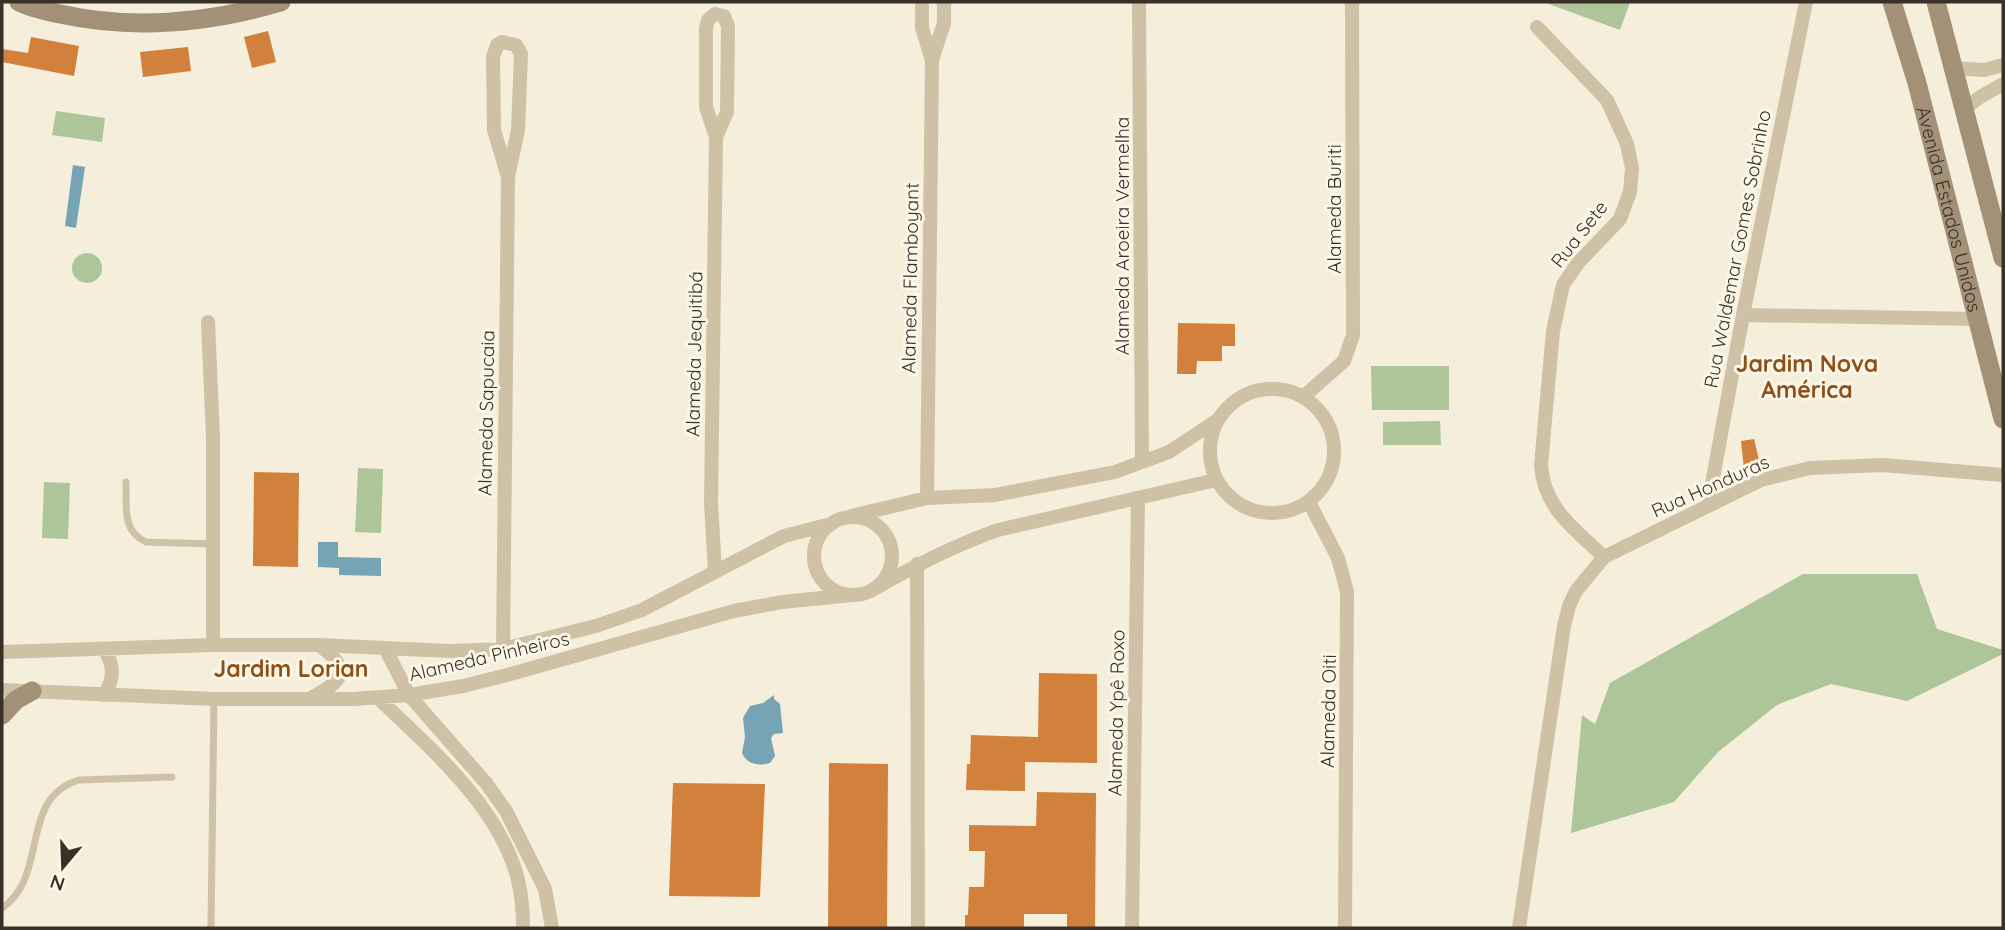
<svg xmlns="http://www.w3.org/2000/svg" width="2005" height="930" font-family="Quicksand,sans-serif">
  <rect width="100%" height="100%" fill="#f4eedb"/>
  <path fill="#adc599" d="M1543,2H1630L1620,30Z
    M56,111L105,118L102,142L52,135Z
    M72 268a15 15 0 1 1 30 0a15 15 0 1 1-30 0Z
    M1371,366H1449V410H1372Z
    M1440,421L1441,445H1383V422Z
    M358,468L383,469L381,533L355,532Z
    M44,482L70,483L68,539L42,538Z
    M1803,574H1917L1937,629L2003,650V654L1907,701L1831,684L1777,705L1718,752L1674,802L1571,833L1582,715L1595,724L1610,683Z"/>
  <path fill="#77a4b4" d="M73,165L85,167L76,228L65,226Z
    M318,542H338V557L381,558V576L339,575V568L318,567Z
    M774,695V699L780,704L783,733L774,734L771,738L775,756L770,763C759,766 747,765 742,753L745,737L743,718L750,706L763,703Z"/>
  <path fill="#d1813c" d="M268,31L276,62L252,68L244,37Z
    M31,37L79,46L74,76L2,62V49L28,53Z
    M188,47L191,71L143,77L140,52Z
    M1178,323L1235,324V346H1222V361H1197L1196,374H1177Z
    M1754,439L1760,464L1744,469L1741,441Z
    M254,472L299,473L298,567L253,566Z
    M1039,673L1097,674V763L1025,762V791L966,790L967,764H970L971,735L1038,737Z
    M829,763L888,764L887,928H828Z
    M673,783L765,784L760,897L669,896Z
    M1037,792L1096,793L1095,928H1067V914H1024V928H965V915H968L969,887H984L985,851H969V825L1036,826Z"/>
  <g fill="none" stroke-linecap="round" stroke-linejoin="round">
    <path stroke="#cec1a6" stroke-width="7" d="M126,482C127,505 121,531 146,542L213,544
      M2,908C50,875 18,798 79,780L172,777
      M211,928L214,699"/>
    <path stroke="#cec1a6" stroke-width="14" d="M922,2V28L932,60
      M1139,2L1142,462
      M1537,27L1607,100L1627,144L1632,168L1630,192L1620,219L1578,263L1563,285L1553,331L1541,465C1544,509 1575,529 1604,557
      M1953,68L1984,70L2003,65
      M1964,109L1980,97L2003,84
      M1743,315L1978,319
      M208,322L213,437V645
      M1210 451a62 62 0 1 1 124 0a62 62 0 1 1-124 0Z
      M1303,397L1344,361L1353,335L1352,2
      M927,498L932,60L944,23V2
      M1309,502L1338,558L1347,592L1345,928
      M1708,505L1743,315L1806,2
      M851,516L927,498L995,495L1115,472L1169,452L1216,421
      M814 556a39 39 0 1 1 78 0a39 39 0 1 1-78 0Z
      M917,564L918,928
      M715,572L711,503L716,137L706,107V28L708,20L715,14L724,16L728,26L727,112L716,137
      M876,588C916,565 955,545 998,530L1216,480
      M503,649L508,177L518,130L521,54L516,45L502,42L497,45L493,57L494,130L508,177
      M386,650L409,695L486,783L506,811L545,889L552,928
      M2,652L213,645H319L450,651L503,649L596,626L642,610L784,536L827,525
      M2,690L214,699H353L409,695L463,686L507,675L734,611L782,602L852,595
      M104,695C115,678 114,665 104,649
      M311,698C343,681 353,670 319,645
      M378,698C430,748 500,807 518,880C522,896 523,912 523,928
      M1132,928L1138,499
      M1519,928L1564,626L1569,606L1576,591L1604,557L1761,480L1810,468L1882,465L2003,475"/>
    <g stroke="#a29077" stroke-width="19">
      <path d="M19,2C32,9 46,11 60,14C133,30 209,23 281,2"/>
      <path id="s1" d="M1892,2L1917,83L2003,419"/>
      <path d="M1936,2L2003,258"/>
      <path d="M2,715L16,700L32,691"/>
    </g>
  </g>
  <g text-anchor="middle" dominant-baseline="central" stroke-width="6" stroke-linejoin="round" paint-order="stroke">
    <g font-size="19" fill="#393127" stroke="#fbf7e8">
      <text transform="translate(1334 209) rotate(-90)">Alameda Buriti</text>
      <text stroke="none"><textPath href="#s1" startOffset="215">Avenida Estados Unidos</textPath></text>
      <text transform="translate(1579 234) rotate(-52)">Rua Sete</text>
      <text transform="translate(1122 236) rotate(-90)">Alameda Aroeira Vermelha</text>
      <text transform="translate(1737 249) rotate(-79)">Rua Waldemar Gomes Sobrinho</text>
      <text transform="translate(910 278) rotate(-89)">Alameda Flamboyant</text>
      <text transform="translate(694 354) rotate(-89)">Alameda Jequitibá</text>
      <text transform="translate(486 413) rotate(-89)">Alameda Sapucaia</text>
      <text transform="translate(1710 486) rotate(-24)">Rua Honduras</text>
      <text transform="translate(489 656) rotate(-13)">Alameda Pinheiros</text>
      <text transform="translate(1328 711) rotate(-89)">Alameda Oiti</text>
      <text transform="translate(1116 713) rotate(-89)">Alameda Ypê Roxo</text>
    </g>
    <g font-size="23" font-weight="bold" fill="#904f18" stroke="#fbf7e8">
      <text x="1807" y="363">Jardim Nova<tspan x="1807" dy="26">América</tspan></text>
      <text x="291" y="668">Jardim Lorian</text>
    </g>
  </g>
  <rect width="2005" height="930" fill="none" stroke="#393127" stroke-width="7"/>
  <g transform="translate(63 867) rotate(199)" stroke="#fbf7e8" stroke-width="5" paint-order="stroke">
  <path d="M0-5L12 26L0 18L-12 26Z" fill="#393127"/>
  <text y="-10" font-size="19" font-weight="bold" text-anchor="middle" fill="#393127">N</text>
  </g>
</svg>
